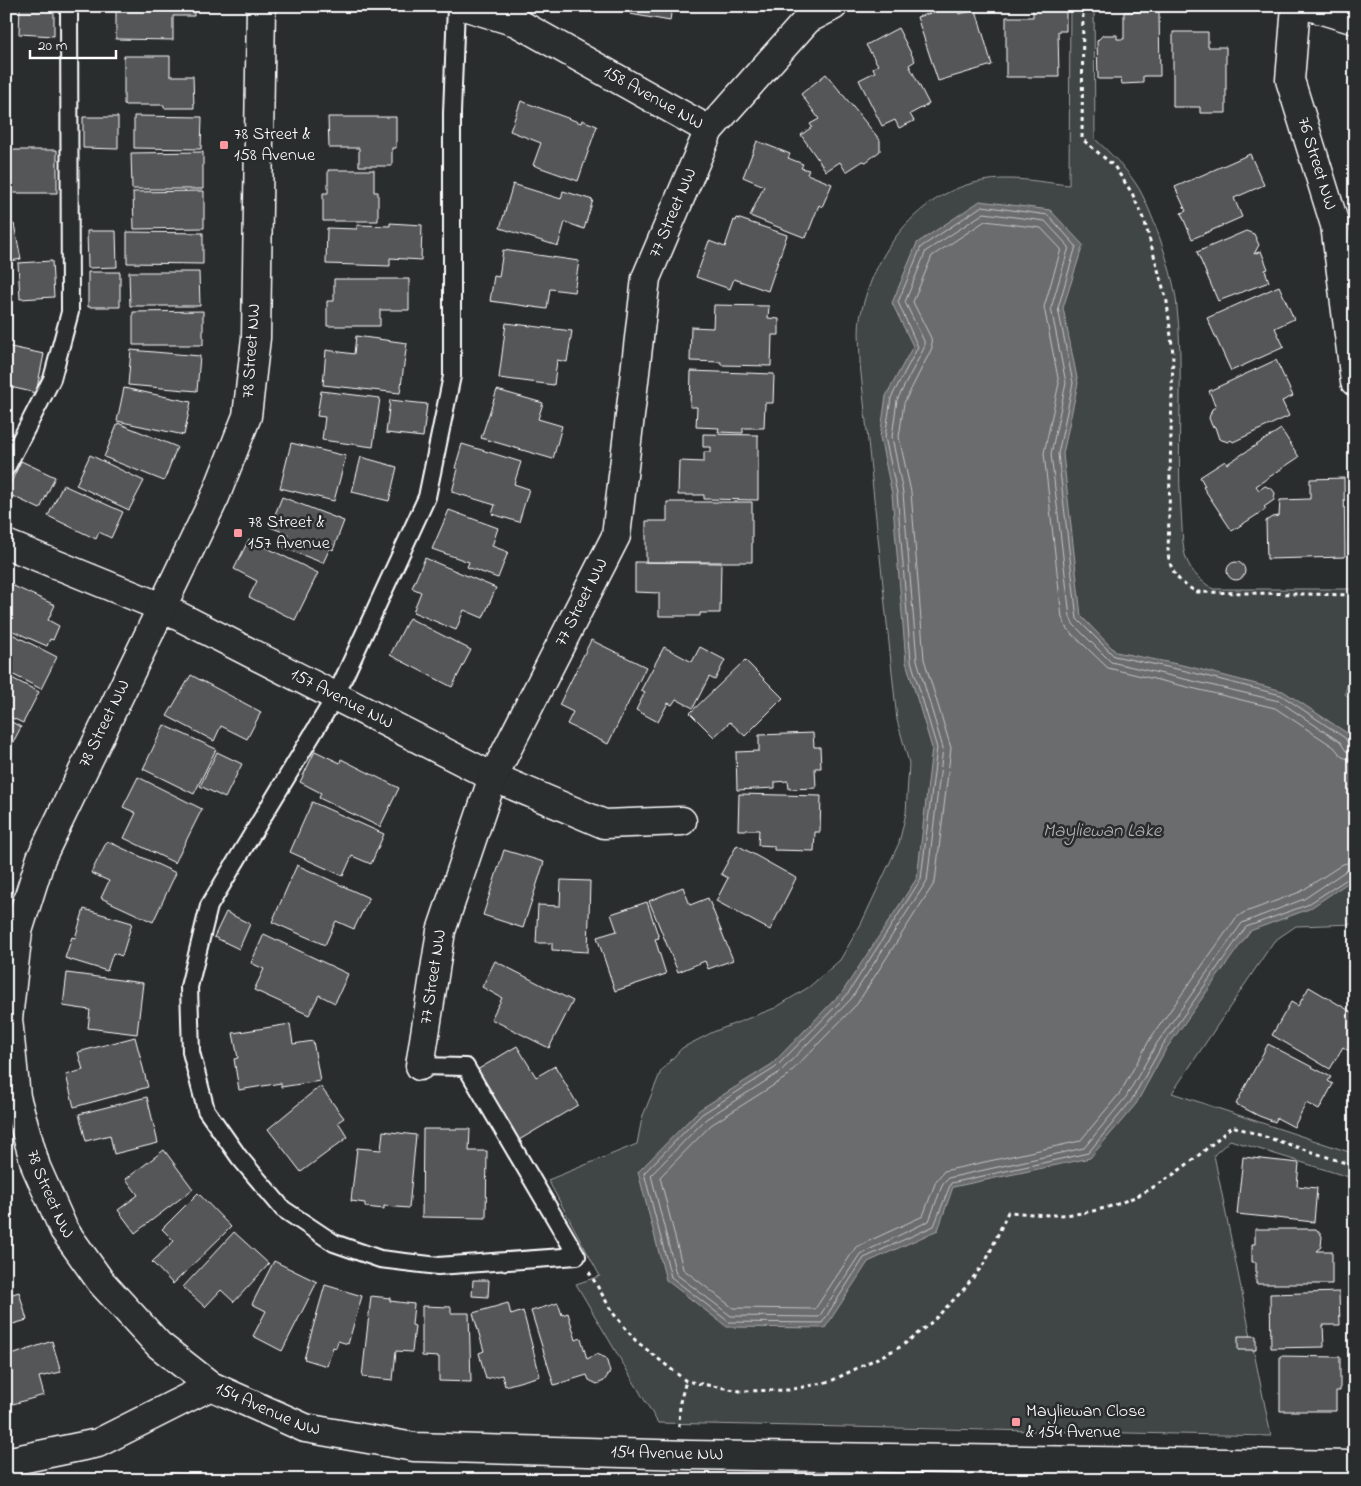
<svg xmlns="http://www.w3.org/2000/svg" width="1361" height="1486" font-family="'Indie Flower',sans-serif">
  <rect width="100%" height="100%" fill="#2a2d2e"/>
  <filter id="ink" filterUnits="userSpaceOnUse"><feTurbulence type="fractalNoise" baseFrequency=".02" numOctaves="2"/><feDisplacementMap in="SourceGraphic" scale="10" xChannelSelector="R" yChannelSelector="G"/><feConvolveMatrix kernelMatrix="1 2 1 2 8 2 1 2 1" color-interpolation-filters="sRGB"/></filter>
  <g filter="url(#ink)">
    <path fill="#414445" stroke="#a0a2a2" d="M1070,6H1094L1095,139C1110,153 1125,167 1136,184C1151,206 1172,271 1176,298C1185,368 1176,440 1181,510C1182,523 1182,538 1184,551C1188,569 1199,580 1213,589H1355V654L1345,694L1355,702V924L1296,926L1274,941L1172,1093L1355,1154V1179L1230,1140L1214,1155L1271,1436L658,1423L576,1284L600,1276L548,1180L637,1144L642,1118L661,1071L682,1048L713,1032L775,1008L809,987L840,960L861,924L899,843L906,813L909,763L897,720L860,364C860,349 858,332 860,318C875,245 928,178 1008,179C1028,179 1049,183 1069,185Z"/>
    <path fill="#6a6c6d" stroke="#a6a7a7" d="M980,201L1050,210L1083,245L1063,308L1078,383L1063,454L1081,616L1116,652L1187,666L1283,691L1350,735L1355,749V878L1309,909L1250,931L1166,1049L1136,1104L1090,1158L953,1187L938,1230L868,1262L825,1328L727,1327L666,1280L638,1172L699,1110L772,1064L843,991L917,878L932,748L906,662L892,494L880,437L886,396L913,346L892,303L917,243Z"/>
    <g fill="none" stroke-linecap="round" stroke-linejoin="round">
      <path stroke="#c3c4c5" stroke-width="1" d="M1355,747L1349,745L1345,738L1281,695L1186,671L1114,656L1077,619L1058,454L1073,383L1058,308L1076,246L1048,215L982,206L921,247L898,302L918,347L891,398L885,437L897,493L911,661L937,748L921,879L847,995L775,1068L702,1114L644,1173L671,1277L729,1322L822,1323L864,1258L934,1226L951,1183L1088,1153L1131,1101L1162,1046L1246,927L1307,905L1355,874
        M1355,754L1346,751L1340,742L1279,701L1111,662L1073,624L1070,617L1051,454L1066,383L1051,308L1069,247L1045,221L984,213L926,251L905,302L924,341V348L897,400L892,437L903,493L917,660L943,748L927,881L851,999L780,1072L706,1119L651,1175L676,1274L731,1316L819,1317L860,1254L929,1221L943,1183L948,1178L1084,1148L1126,1097L1157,1043L1242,923L1304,899L1347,870L1355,868
        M1355,761L1342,757L1334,747L1275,708L1108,668L1067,629L1062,618L1044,453L1059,383L1044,307L1061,249L1041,228L985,221L932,256L913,302L931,338L932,348L904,403L899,437L911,492L924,659L951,748L935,882L857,1004L785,1078L711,1125L660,1177L683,1269L733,1308L815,1309L856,1247L923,1216L936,1181L944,1171L1080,1141L1120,1093L1150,1039L1236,918L1243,913L1300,892L1343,864L1355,861"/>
    </g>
    <path fill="#555758" stroke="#fff" d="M20,6H54V36L19,34Z
      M116,6H194V16H173V40L116,39Z
      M631,6H672L670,21L630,14Z
      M954,6H957L959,14L976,10L992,65L938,81L917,17Z
      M1033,6H1066V31H1058L1059,77H1006V17H1033Z
      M1159,11L1160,76H1143V83L1122,84L1121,79H1098L1097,41L1103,35H1117V39H1124V12Z
      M898,28L915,61L909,65L929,104L910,114L914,121L899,128L895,120L882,126L859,80L875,72L873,68L878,65L866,45Z
      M1173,32H1208V47H1226V113H1200V107H1173Z
      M124,56H170V76H193L194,108H164V105H124Z
      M826,74L880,140V151L866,162L863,161L846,172L840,162L826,171L801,135L812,127L810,124L819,119L801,94Z
      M521,101L581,123L582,120L597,126L578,181L533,165L541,143L510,131Z
      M134,116L202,117L201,149L134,148Z
      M83,117H118V149L83,148Z
      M328,117H396V148H392V166H359V148H329Z
      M757,141L790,154L788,158L803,164L801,168L809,170L807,174L832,184L822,207L819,205L806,238L750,216L764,186L743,177Z
      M12,150H57V193H12Z
      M203,152V189H132L131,153Z
      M1250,154L1264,185L1234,198L1242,217L1192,239L1181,213L1186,211L1175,187Z
      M328,170H374V192H378V221H323V193H328Z
      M513,184L561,199L563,191L593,200L584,229L565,222L558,246L500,228Z
      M204,191V228L134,229L133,192Z
      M6,216L8,226L14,224L21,259L6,262Z
      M737,218L787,235L768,291L734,279L730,289L696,277L709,241L725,247L734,220L736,221Z
      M390,223L422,225L421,260L390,258V266L326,264L327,228L357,229V225L390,226Z
      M87,231H116L117,267L88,268Z
      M1246,231L1254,234L1259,245L1254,254L1261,251L1268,269L1265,270L1269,282L1218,301L1197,252Z
      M127,232L203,233V264L127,263Z
      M503,250L579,261L574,292L550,289L547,309L490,301L494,276L499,277Z
      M52,261L54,297L20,299L18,263Z
      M88,272H120V307H88Z
      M129,272H199L200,306H130Z
      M334,279H409V310H380V326H327V301H334Z
      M1279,286L1294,319L1275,328L1284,347L1231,371L1207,318Z
      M714,305L769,306L768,318L779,319V335H772L771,366L721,365V362L690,361L691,327L713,328Z
      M203,311V345H133V312Z
      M506,323L572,331L567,362L557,360L554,385L499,378Z
      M356,336L407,343L400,393L323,385L326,350L354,354Z
      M6,346L44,354L36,393L6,386Z
      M131,350L200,356L197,391L128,385Z
      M1276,360L1293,396L1282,401L1289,416L1233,442L1231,440L1228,442L1219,439L1215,427L1212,426L1209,418L1212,409L1216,407L1209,391Z
      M691,371L774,374L773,403H765L764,428H743V433L718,432L719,428L696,427L697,407H690Z
      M124,388L191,402L184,435L117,421Z
      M497,390L543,403L538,419L562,426L553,459L481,438Z
      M321,391L380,398L373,447L322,440L325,417L317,416Z
      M390,400L427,404L423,437L386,433Z
      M118,423L177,447L164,481L104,457Z
      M1281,429L1299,457L1256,486L1259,490L1265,486L1272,489L1275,493L1274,500L1264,507L1266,509L1232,531L1203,487L1205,486L1200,477L1225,461L1227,464Z
      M703,434L758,435V500L704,499V495H678L679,461L704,462V452H711V447H703Z
      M291,443L346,456L334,501L280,488Z
      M462,444L521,462L514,484L529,489L519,522L492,514L495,505L452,492L458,469L455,468Z
      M90,455L144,481L129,510L76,485Z
      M361,457L397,467L389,501L352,492Z
      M21,461L55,477L40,509L6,493Z
      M1344,478L1345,557L1267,559L1266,521L1272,517L1279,516L1280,500L1310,499V479Z
      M63,485L123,512L111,538L99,532L96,539L48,516Z
      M282,497L344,521L333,550L330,548L323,563L282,547L288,534L270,527Z
      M667,502H752V562H646V521H667Z
      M449,510L498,528L492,546L508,552L498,578L467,567L469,562L432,549Z
      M249,539L318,573L295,620L249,597L257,581L234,569Z
      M425,558L496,588L483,618L464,610L456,630L413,612L421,592L412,588Z
      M1227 571a9 9 0 1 1 18 0a9 9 0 1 1-18 0Z
      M635,562L721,563L720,613H700V616H659V593L635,592Z
      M7,583L55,605L48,620L59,626L53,640L50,639L47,646L6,628Z
      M409,618L471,650L452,687L390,655Z
      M6,631L57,657L41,689L6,671Z
      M591,640L646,667L608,744L567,724L573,712L559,705Z
      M664,647L692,662L700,647L725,660L715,680L709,677L693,708L676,699L672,705L668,703L658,722L636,710L645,692L641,690Z
      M745,660L783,698L745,736L730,722L714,737L690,713Z
      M6,675L39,692L23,723L6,715Z
      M191,675L261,712L247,739L221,726L214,741L167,716Z
      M6,719L21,727L6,756Z
      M164,725L216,749L194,794L143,769Z
      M813,733L814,747H820L821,768H815L816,788L789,789L788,781L775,782V788L737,790L736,752L759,751V735Z
      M315,751L340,763L341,759L399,788L380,827L319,798L321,793L300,782Z
      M217,752L242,764L225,798L200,786Z
      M138,777L202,809L175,863L124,838L136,813L123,807Z
      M739,794L821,796L820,832H815L814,851L774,850V846L758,845L759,830H738Z
      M312,802L384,834L371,864L352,856L343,876L290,852Z
      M107,841L176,873L153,922L101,898L109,881L91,873Z
      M737,845L796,878L770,930L716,901L728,878L721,874Z
      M504,850L544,862L523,928L483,915Z
      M297,865L369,898L354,929L336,921L325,945L272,922Z
      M561,880L590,881L588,952L552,950V943H536L538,905L560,906Z
      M683,887L690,905L708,898L733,960L708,969L705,961L678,972L649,901Z
      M647,902L659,938L655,939L666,974L615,991L597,937L617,931L611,914Z
      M84,909L132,923L122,956L113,953L107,971L65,958L72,937L75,938Z
      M226,912L250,924L239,949L214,937Z
      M264,934L348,974L335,1003L319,995L309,1015L254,990L264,969L251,963Z
      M495,961L573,1001L549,1048L491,1019L502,998L482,987Z
      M67,973L143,983L137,1034L88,1028L90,1010L63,1006Z
      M1309,987L1355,1014V1055L1343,1047L1330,1069L1272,1035L1291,1002L1298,1006Z
      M290,1024L293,1044L313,1041L320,1081L281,1087V1083L239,1090L234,1059L238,1058L233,1033Z
      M135,1037L148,1087L74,1107L66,1075L83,1070L78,1052Z
      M1268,1044L1331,1077L1328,1081L1333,1084L1319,1110L1306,1103L1294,1127L1277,1118L1275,1122L1259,1116L1236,1104Z
      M517,1046L536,1077L555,1066L578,1105L519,1140L477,1070Z
      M320,1086L344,1118L338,1122L348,1137L301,1172L268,1129Z
      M147,1097L158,1143L114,1154L110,1135L86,1141L79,1114Z
      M423,1129H470L469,1151H487L486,1218L422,1217Z
      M383,1131L416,1135L409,1208L384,1206V1209L365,1207V1203L351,1201L357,1148L381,1150Z
      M164,1150L193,1189L135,1233L118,1210L138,1195L126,1179Z
      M1243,1157L1299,1163L1297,1186L1317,1188L1314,1222L1237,1214Z
      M198,1193L231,1227L173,1284L152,1262L174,1241L162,1229Z
      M1255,1229H1316L1322,1236L1321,1247L1316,1251H1332V1284H1256V1262H1252V1244H1255Z
      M234,1232L269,1264L234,1302L221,1290L205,1307L183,1287Z
      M274,1261L317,1282L282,1351L253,1336L266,1311L252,1304Z
      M473,1280H489L488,1297L472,1296Z
      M325,1285L362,1296L348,1344L338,1341L336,1348L333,1347L327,1366L304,1359Z
      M19,1292L27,1320L6,1326V1296Z
      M1339,1292L1340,1325H1323L1324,1347L1271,1348L1270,1294Z
      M371,1296L390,1298V1301L414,1304L412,1325L415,1326L412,1352L396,1351L393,1380L362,1377Z
      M508,1303L511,1315L523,1311L540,1376L505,1386L502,1375L486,1379L479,1353L484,1351L473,1313Z
      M558,1303L562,1315L568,1313L576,1340L581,1338L587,1359L597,1354L606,1358L610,1372L604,1381L597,1384L589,1380L587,1375L554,1385L531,1311Z
      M422,1306L451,1307V1313H469L471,1382L439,1381V1357L422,1356Z
      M1238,1336H1256V1350H1238Z
      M52,1341L61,1372L39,1377L44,1395L6,1406V1357Z
      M1280,1356L1340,1357V1391H1336V1411H1280Z
      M170,1473L200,1474V1480H170Z"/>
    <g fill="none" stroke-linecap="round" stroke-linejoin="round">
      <defs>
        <path id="service" d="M6,468L52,379L70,312L69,6
          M420,1066L466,1067L577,1256L438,1266L380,1259L334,1243L283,1209L239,1157L206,1110L191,1052L189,987L209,906L335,697L427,497L452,376V113L456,6"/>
        <g id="minor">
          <path id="s1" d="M464,6L516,22L709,130"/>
          <path id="s2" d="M1296,6L1290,80L1335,225L1355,382"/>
          <path d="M1309,6L1355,20"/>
          <path id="s3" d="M6,544L161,607L493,777L604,824L682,821"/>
          <path id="s4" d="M420,1066L441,931L493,777L616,536L646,278L709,130L808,19L833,6"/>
          <path d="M6,1462L98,1443L211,1386"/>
        </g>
        <g id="tertiary">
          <path id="s5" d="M261,6L256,338L247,416L215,497L41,858L18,931L8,1019L16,1097L36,1167L64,1230L101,1282L159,1345L211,1386L305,1428L414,1447L689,1455L1355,1465"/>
        </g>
      </defs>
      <use href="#service" stroke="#fff" stroke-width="20"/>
      <use href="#minor" stroke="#fff" stroke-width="31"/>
      <use href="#tertiary" stroke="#fff" stroke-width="31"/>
      <path stroke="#fff" stroke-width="3" stroke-dasharray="4 4" stroke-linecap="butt" d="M1083,6L1082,139L1114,166L1132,193L1145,223L1167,302L1173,354L1168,554C1171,573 1179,583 1197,592L1355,595
        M589,1272L613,1313L636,1341L686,1381L740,1391L789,1390L831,1381L902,1346L933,1321L965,1288L986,1261L1008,1212C1024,1213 1039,1215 1054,1215C1128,1215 1181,1173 1232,1126L1355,1166
        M679,1427L680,1402L686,1381"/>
      <use href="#service" stroke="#2a2d2e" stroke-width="16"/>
      <use href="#minor" stroke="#2a2d2e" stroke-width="28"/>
      <use href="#tertiary" stroke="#2a2d2e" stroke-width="28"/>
    </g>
  </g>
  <g fill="#ff9aa2" stroke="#2a2d2e" stroke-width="2">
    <rect x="219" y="140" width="10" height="10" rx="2.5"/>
    <rect x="233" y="528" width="10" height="10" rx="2.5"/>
    <rect x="1011" y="1417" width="10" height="10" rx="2.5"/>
  </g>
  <g text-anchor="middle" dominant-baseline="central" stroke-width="5" stroke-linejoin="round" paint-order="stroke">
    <g font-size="18" fill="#fff" stroke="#2a2d2e">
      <text stroke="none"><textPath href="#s1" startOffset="211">158 Avenue NW</textPath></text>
      <text stroke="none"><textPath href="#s2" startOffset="162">76 Street NW</textPath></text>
      <text stroke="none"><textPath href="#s4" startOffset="900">77 Street NW</textPath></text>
      <text transform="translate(252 351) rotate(-86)">78 Street NW</text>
      <text stroke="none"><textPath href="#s4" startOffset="495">77 Street NW</textPath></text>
      <text stroke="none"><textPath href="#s3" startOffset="370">157 Avenue NW</textPath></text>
      <text transform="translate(105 724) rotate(-64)">78 Street NW</text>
      <text stroke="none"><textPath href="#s4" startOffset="90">77 Street NW</textPath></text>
      <text stroke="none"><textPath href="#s5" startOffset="1245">78 Street NW</textPath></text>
      <text stroke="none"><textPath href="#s5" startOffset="1561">154 Avenue NW</textPath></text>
      <text stroke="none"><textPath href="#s5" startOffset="1966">154 Avenue NW</textPath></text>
    </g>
    <g font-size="18" fill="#fff" stroke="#2a2d2e" text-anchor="start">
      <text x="234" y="135">78 Street &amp;<tspan x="234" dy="21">158 Avenue</tspan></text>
      <text x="248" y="523">78 Street &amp;<tspan x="248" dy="21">157 Avenue</tspan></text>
      <text x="1026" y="1412">Mayliewan Close<tspan x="1026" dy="21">&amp; 154 Avenue</tspan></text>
    </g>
    <g font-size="19" font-style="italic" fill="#b4b6b6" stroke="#2a2d2e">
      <text x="1102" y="831">Mayliewan Lake</text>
    </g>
  </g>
  <rect width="1361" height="1486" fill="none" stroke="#2a2d2e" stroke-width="25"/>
  <rect x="12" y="12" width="1336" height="1461" fill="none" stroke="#fff" stroke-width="2" filter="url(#ink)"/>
  <path d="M30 50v8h86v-8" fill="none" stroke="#ffffff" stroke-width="2.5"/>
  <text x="38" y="50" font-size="15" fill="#ffffff" stroke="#2a2d2e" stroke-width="4" paint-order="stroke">20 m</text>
</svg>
